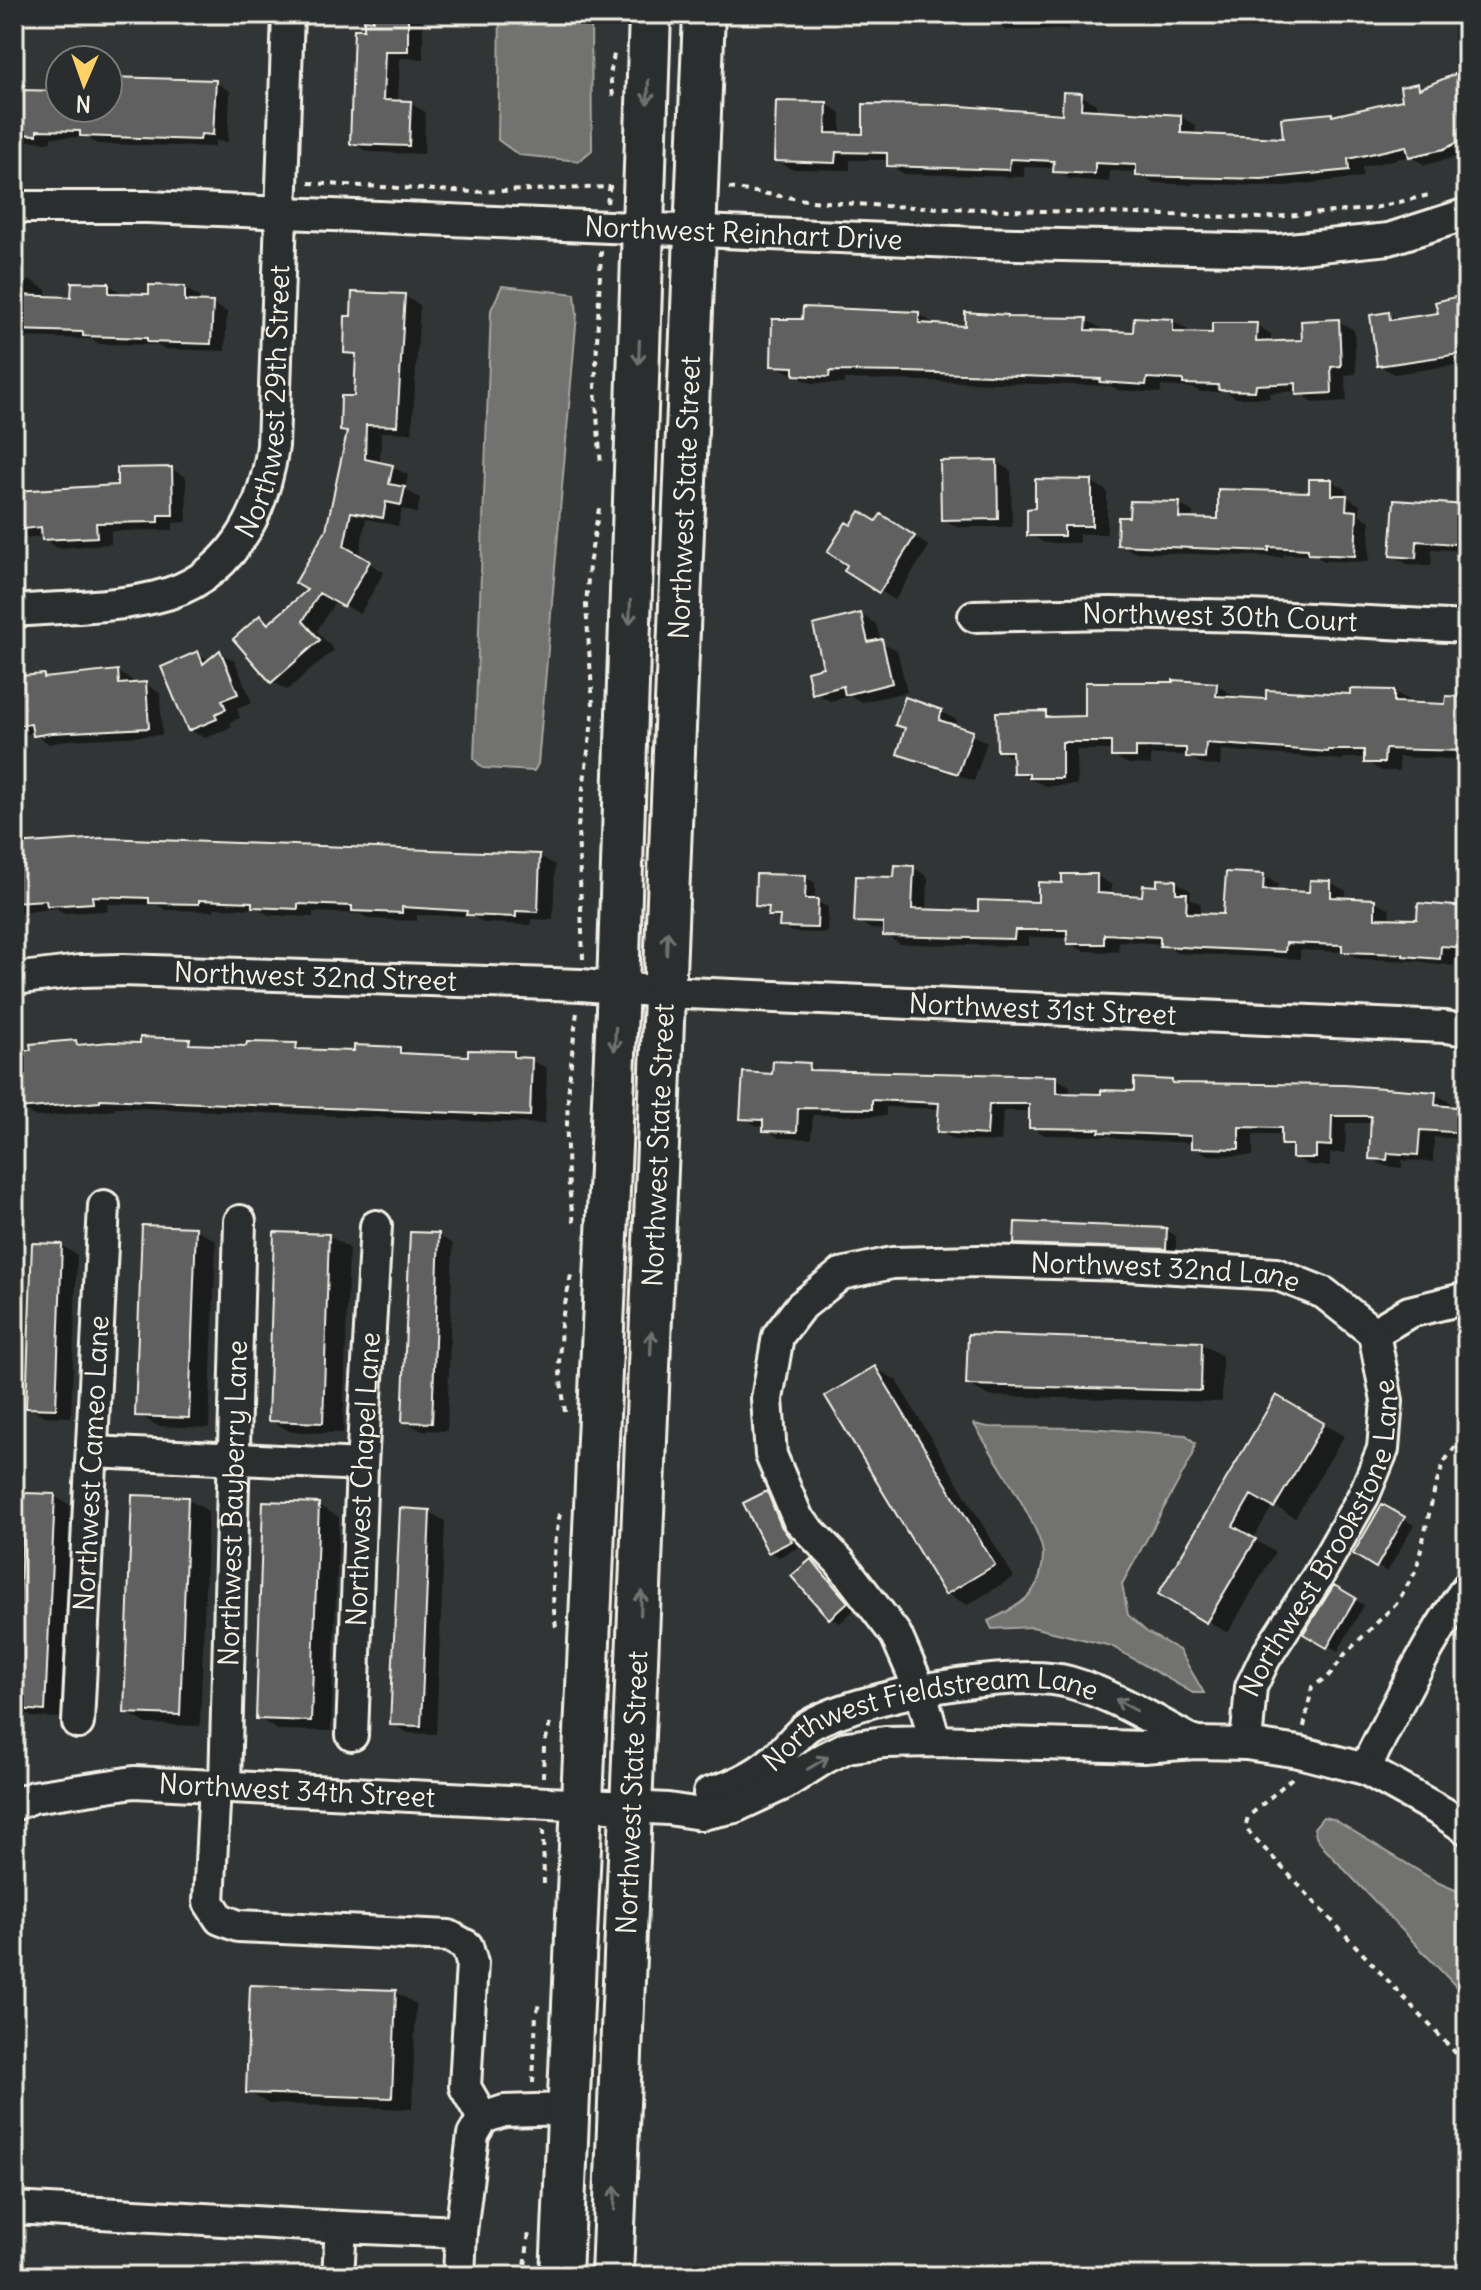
<svg xmlns="http://www.w3.org/2000/svg" width="1481" height="2290" font-family="Delius,sans-serif">
  <rect width="100%" height="100%" fill="#323535"/>
  <filter id="ink" filterUnits="userSpaceOnUse"><feTurbulence type="fractalNoise" baseFrequency=".0125" numOctaves="2"/><feDisplacementMap in="SourceGraphic" scale="16" xChannelSelector="R" yChannelSelector="G"/><feConvolveMatrix kernelMatrix="1 2 1 2 8 2 1 2 1" color-interpolation-filters="sRGB"/></filter>
  <g filter="url(#ink)">
    <path fill="#727370" stroke="#a6a5a0" stroke-width="2" d="M500,14H591L592,150L579,161L519,155L498,140Z
      M502,286L575,294L577,314L538,764L534,771L483,768L474,759L491,310Z
      M974,1424L988,1427L1087,1428L1186,1435L1195,1443L1193,1455L1122,1584L1128,1615L1147,1632L1179,1650L1204,1693H1193L1111,1646L1032,1627L992,1629L988,1621C1003,1614 1024,1604 1033,1590C1040,1580 1043,1566 1043,1554C1041,1526 990,1452 974,1424Z
      M1323,1817L1333,1819L1439,1883L1467,1895V1998L1324,1848L1316,1836L1314,1828Z"/>
    <path fill="#0007" fill-rule="evenodd" d="M375,14H413L423,20V59L400,58L398,103H410L425,112L424,154L368,152L352,143L366,31L374,23Z
      M942,14H970L964,26Z
      M991,14H1069V29L1006,30L991,21Z
      M1467,71V154L1425,165L1410,156L1362,167L1363,177L1278,187L1193,183V185L1153,183L1138,174V172L1110,171L1109,182L1070,179L1056,171V168L1024,167V177L904,174L889,165V160H850V170L791,169L776,160L826,104L841,113V135L865,136L1064,116L1081,95L1096,104V112L1181,117L1196,126L1195,136L1285,140L1331,115L1335,117L1405,101L1418,85L1424,89Z
      M108,79L215,82L230,91L228,142L215,141V147L97,144L88,138L51,137V142L14,140V108H23L60,93V108H108Z
      M14,280L32,281L46,290V298L73,299L108,285L123,293L151,296L185,288L199,297V303L212,304L227,312L225,351L164,349L156,345L100,344L91,339L14,337Z
      M404,296L420,305L412,433L381,432L380,464L393,467L408,475L405,489L420,498L417,513L402,509L398,526L366,519L359,557L384,572L360,614L336,600L317,631L334,650L287,690L272,681L260,618L271,624L311,590L328,531L349,434L342,430L356,398L358,359L346,352ZM304,615H308L299,630Z
      M1467,296V367L1464,364L1394,374L1379,365L1389,314L1400,321L1441,315Z
      M918,314L934,323L933,326L967,328L1011,319L1086,320L1102,329L1101,333L1135,334L1173,321L1188,330V335H1214L1256,325L1271,334V343L1304,342L1338,321L1354,330L1356,374L1345,375L1347,401L1314,403L1298,391L1270,393V398H1236L1227,392H1200L1193,388L1161,386V393L1118,390L1111,386L845,379L844,384L811,383L773,365Z
      M996,462L1011,471L1012,527H958L943,519Z
      M172,469L186,477L187,522L173,523V530L111,531V544L58,548L43,539V536L14,539V486L17,491L119,487Z
      M1332,481L1346,489L1345,496L1360,505V515L1370,521L1369,562L1324,561L1314,555L1283,554V557L1134,552L1119,544L1131,519L1179,504L1193,512V520L1220,521L1311,494Z
      M1092,482L1107,491V534H1079V543H1045L1029,534L1037,510Z
      M1467,507V551L1432,549L1431,566L1407,564L1392,555Z
      M877,524L897,526L929,546L895,600L880,591L852,527Z
      M861,615L876,624L881,642L897,650L907,692L862,702L851,696L830,701L814,692L825,669Z
      M198,653L210,661L220,653L235,661L252,703L237,709L240,718L230,722L232,727L205,738L189,730Z
      M118,672L132,680V685L145,684L160,693L162,735L68,740L49,744L34,733L14,735V683L43,676L49,679Z
      M1216,685L1231,694V699L1268,701L1394,692L1409,700V705L1447,706L1467,699V762L1461,759L1399,757V771H1382L1366,762V758H1343V760L1221,750L1220,766L1203,765L1187,755H1151V765L1128,764L1113,756V750H1076L1077,785L1046,786L1014,772V759L999,750L1046,713L1057,719L1087,718Z
      M941,712L957,720L954,727L987,742L974,781L915,762L899,753L907,730L898,724Z
      M14,846L540,856L555,865L553,920L531,919V925L484,923L474,917L462,916L417,915V921L369,919L360,914L313,912V917L269,915L259,909L214,908V911L166,910L157,905L107,904L108,911L64,913L56,908L14,914Z
      M914,868L928,877L927,911L980,913L1040,904L1064,885L1097,876L1112,885L1111,896L1144,898L1158,888L1176,882L1191,891L1190,898L1201,904L1200,916H1225L1263,876L1278,884L1277,892L1311,894L1331,883L1346,891L1345,900L1375,901L1390,909L1389,920L1419,921L1467,909V954L1455,953L1454,966L1416,961L1359,959L1346,952L1300,950V959L1177,953L1162,944L1119,941L1118,952L1084,951L1069,943V938L1029,937V946L900,944L885,935V930L871,929L856,920L896,880Z
      M805,877L815,883V901L828,907L827,933L791,932L781,926L782,921L770,915L771,911L757,905Z
      M189,1041L199,1046L248,1048L296,1045L306,1051L356,1053L400,1049L411,1055L469,1058L514,1053L547,1068L545,1124L115,1107V1110L36,1117L20,1108L76,1042L84,1047Z
      M809,1065L821,1072L1055,1078L1070,1086V1095L1136,1093L1172,1082L1176,1085L1435,1094L1450,1102L1449,1109L1467,1110V1159L1459,1154L1460,1139L1434,1137L1433,1162L1402,1160V1168L1385,1166L1371,1158L1373,1123H1346L1345,1153H1330V1166L1309,1165L1294,1157V1150L1283,1144V1135L1253,1134V1156L1208,1155L1193,1147V1143L1116,1139L1111,1136L1045,1135L1031,1127V1111H1003L1001,1142L954,1140L939,1131L940,1109L886,1107V1116L813,1115L811,1139L779,1138L765,1129V1126H757L742,1117L774,1076Z
      M196,1229L216,1241L209,1428L158,1426L137,1414Z
      M1166,1230L1176,1236V1254L1026,1249L1016,1243Z
      M438,1235L453,1244L447,1431L420,1430L404,1421Z
      M329,1236L349,1248L343,1433L291,1432L270,1420Z
      M62,1246L77,1255L71,1417L44,1416L28,1407Z
      M1202,1344L1222,1356V1402L989,1396L968,1384Z
      M875,1368L896,1380L1014,1577L967,1605L946,1593Z
      M1277,1397L1344,1436L1295,1518L1273,1505L1253,1539L1275,1552L1228,1633L1161,1593Z
      M767,1493L777,1499L791,1534L800,1547L779,1557L769,1551Z
      M54,1496L70,1505L60,1718L32,1717L17,1708Z
      M187,1499L208,1511L200,1726L147,1724L126,1712Z
      M318,1505L339,1517L331,1731L278,1730L258,1718Z
      M1382,1507L1414,1525L1387,1572L1356,1553Z
      M430,1512L445,1521L436,1734L408,1733L392,1724Z
      M812,1561L822,1567L856,1608L840,1623L830,1617Z
      M1334,1588L1364,1605L1338,1651L1305,1633Z
      M395,1992L416,2004L412,2109L269,2104L248,2092Z"/>
    <path fill="#5f605f" stroke="#f4f1e8" stroke-width="2" d="M373,14H408V51H385L383,100L411,101L409,146L350,144L354,29H364V20L373,21Z
      M1467,69V138L1444,149L1409,157L1406,146L1348,159L1349,170L1262,179L1136,176V165L1095,163V174L1053,172L1054,161L1010,159L1009,170L887,166V153L836,152L835,163L774,161L776,101L827,102L826,133L863,134V104L949,105L1062,114L1063,92L1082,93L1081,109L1181,115V133L1283,138L1281,118L1332,113V116L1402,100L1400,87L1418,83L1419,89Z
      M108,77L216,80L213,135L201,134L200,140L80,136V131L37,130V135L14,134V106H21L22,90L60,91V108H108Z
      M72,282L109,283V293L149,294V285L185,286V301L213,302L211,344L147,342V338L83,336V332L14,330V295L71,297Z
      M352,292L405,294L397,426L366,425L365,459L393,465L389,484L405,487L401,505L386,502L383,518L351,512L344,546L370,561L344,607L319,593L303,621L320,640L271,683L233,639L260,615L268,624L307,590L295,583L326,530L347,432L340,431L341,396H354L356,354L344,353L345,316H351Z
      M1467,294V353L1377,366L1370,315L1389,312L1390,320L1438,313L1435,302Z
      M803,307L919,312V323L965,326V312L1008,315V317L1087,318L1086,330L1133,332L1134,317L1173,319V332L1212,333V323H1257L1256,342L1302,340L1301,321L1339,319L1341,366L1331,367L1332,393L1296,395V383L1256,385L1255,391L1219,390L1218,385L1183,384V380L1147,378L1146,385L1100,382L1101,379L907,372L830,371L829,377L794,375V367L771,366L772,319H802Z
      M997,460L998,519L941,520L940,461Z
      M172,467L173,515H159V522L96,523L97,537L42,540L41,527L14,530V491L117,485V468Z
      M1035,479L1092,480V526H1064V536H1027V509L1035,508Z
      M1309,479H1332V495H1347L1346,510L1357,511L1355,556L1308,554V549L1269,547V551L1117,545L1118,517H1129L1130,501L1180,502L1179,518L1218,519V489L1309,492Z
      M1394,500L1467,505V545L1417,541L1416,558L1390,556Z
      M860,511L876,521L881,514L915,536L879,593L844,571L847,565L827,552L846,522L851,525Z
      M861,613L868,642L882,639L892,683L845,695L843,686L812,694L807,671L823,667L813,625Z
      M220,650L238,694L222,700L226,709L215,714L217,719L188,731L161,667L198,651L203,664Z
      M118,670L119,684L146,682L149,728L52,733L33,736L31,724L14,726V681L20,680V676L44,674V678Z
      M1173,680L1217,683L1216,696L1266,699V690L1350,694V689L1394,690V702L1445,704L1446,696L1467,697V751L1385,749L1384,763H1364V750H1328V752L1206,743L1205,758L1186,757V748L1136,747V757H1111V742H1062V778H1029V773H1013L1012,751H997L996,712L1046,711V717L1085,716V682H1173Z
      M905,697L942,710L939,720L973,731L958,774L897,754L905,728L895,725Z
      M103,838L540,854L538,912L516,911V917L466,915L467,911L402,907V913L352,911V906L298,904V909L252,907V902L199,900V904L149,903V898L92,896L93,903L47,906L46,900L14,902V844Z
      M895,865L914,866L912,909L978,911V900L1038,902V882L1062,883V874H1097V893L1142,896L1143,885L1157,886V879L1176,880V893H1187L1186,913L1223,914L1226,872L1264,874L1263,890L1309,892L1310,880L1331,881V897L1375,899V918L1417,919L1418,903L1467,907V948L1441,946L1440,959L1403,956V954L1342,952V945L1286,943L1285,952L1160,946V937L1104,934V944H1067V930H1015L1014,939L883,936V923L854,922L856,876L894,877Z
      M756,874L806,875L805,899H818L817,928L779,927L780,916H768L769,907L755,906Z
      M140,1037L190,1039L189,1044L246,1046L247,1042L297,1043L296,1049L354,1051V1045L400,1047V1053L418,1054L468,1056V1050L514,1051V1057L532,1058L530,1116L100,1099V1102L18,1109L14,1052L31,1050L30,1044L76,1040L77,1045L110,1042L140,1043Z
      M773,1061L810,1063L809,1070L1056,1076V1093L1101,1094V1090L1134,1091V1078L1172,1080V1083L1344,1085L1436,1092L1435,1105L1467,1108V1133L1420,1130L1418,1155L1388,1153L1387,1160L1369,1159L1371,1116H1332L1331,1146L1316,1145V1158H1292V1145H1281V1128L1239,1127V1149L1191,1148V1136L1099,1132L1100,1129L1029,1128V1104H989L987,1135L937,1132L939,1103L872,1100V1109L798,1108L797,1132L763,1131V1120L740,1119L743,1072L772,1074Z
      M1015,1222L1167,1228L1166,1249L1014,1244Z
      M142,1225L196,1227L189,1418L135,1416Z
      M274,1232L329,1234L323,1423L268,1421Z
      M410,1232L439,1233L432,1423L402,1422Z
      M32,1243L62,1244L56,1409L26,1408Z
      M968,1334L1202,1342L1201,1391L966,1385Z
      M875,1366L995,1565L945,1595L825,1396Z
      M1276,1395L1324,1423L1274,1508L1251,1495L1233,1526L1256,1539L1206,1623L1158,1594Z
      M767,1491L781,1526L792,1541L768,1553L743,1503Z
      M24,1493L55,1494L45,1711L15,1709Z
      M132,1495L188,1497L180,1715L124,1713Z
      M263,1501L319,1503L311,1721L256,1719Z
      M1382,1504L1405,1517L1376,1568L1353,1554Z
      M400,1508L430,1510L421,1726L390,1725Z
      M811,1559L848,1602L829,1619L791,1576Z
      M1334,1585L1356,1598L1327,1648L1303,1634Z
      M250,1985L396,1990L392,2098L246,2093Z"/>
    <g fill="none" stroke-linecap="round" stroke-linejoin="round">
      <defs>
        <g id="minor">
          <path id="s1" d="M14,207H148L978,243L1279,250L1389,239L1467,214"/>
          <path id="s2" d="M14,611C61,607 110,608 156,597C230,580 263,515 273,446L288,14"/>
          <path id="s3" d="M974,616L1111,613L1249,616L1467,627"/>
          <path id="s4" d="M14,979L80,971L123,970L581,985L665,992L1445,1027L1467,1030"/>
          <path d="M93,1452L362,1465"/>
          <path id="s5" d="M78,1723L104,1206"/>
          <path id="s6" d="M352,1735L362,1465L376,1226"/>
          <path id="s7" d="M935,1741L921,1692L896,1635L840,1562L798,1519L771,1455L767,1399L778,1336L800,1307L841,1274L892,1263L979,1261L1126,1265L1276,1274L1324,1293L1374,1333L1409,1312L1467,1298"/>
          <path id="s8" d="M1246,1744L1251,1687L1265,1658L1318,1576L1364,1495L1383,1449L1387,1401L1374,1333"/>
          <path d="M1365,1769C1396,1707 1426,1644 1467,1588"/>
          <path d="M215,1785L209,1902L220,1919L238,1926L449,1936L467,1946L472,1963L465,2087L483,2118"/>
          <path id="s9" d="M225,1785L240,1221"/>
          <path id="s10" d="M709,1793C737,1785 762,1773 782,1752C790,1744 798,1733 808,1726C855,1697 1015,1667 1069,1682C1114,1695 1154,1720 1195,1743"/>
          <path id="s11" d="M14,1805L33,1797L134,1782L668,1809L701,1814L735,1807L784,1784L825,1758L847,1747L885,1742L935,1741L1143,1747L1195,1743L1246,1744L1299,1752L1365,1769L1442,1812L1467,1829"/>
          <path d="M14,2208L341,2227L338,2276"/>
          <path d="M341,2227L461,2232L473,2135L483,2118L504,2111L568,2109"/>
          <path d="M459,2276L461,2232"/>
        </g>
        <g id="major">
          <path d="M561,2276L618,987L650,14"/>
          <path id="s12" d="M612,2276L704,14"/>
        </g>
      </defs>
      <use href="#minor" stroke="#f4f1e8" stroke-width="36"/>
      <use href="#major" stroke="#f4f1e8" stroke-width="46"/>
      <path stroke="#f4f1e8" stroke-width="4" stroke-dasharray="6 6" stroke-linecap="butt" d="M613,96L610,75L615,49
        M309,183L473,192L612,187
        M729,188L812,201L885,206L1262,218L1370,209L1429,195
        M607,203L610,184
        M601,251L595,389L601,466
        M593,705L586,606L589,565L600,503
        M583,959L578,827L593,713
        M574,1222C561,1153 568,1080 577,1012
        M565,1412L559,1365L561,1324L572,1270
        M556,1627C550,1586 553,1548 561,1508
        M1304,1727L1312,1687L1330,1675L1345,1654L1396,1604L1416,1571L1435,1488L1444,1462L1467,1430
        M543,1777L544,1747L551,1719
        M1292,1778L1248,1817L1246,1824L1249,1832L1467,2065
        M543,1830L544,1885
        M533,2083L536,2014L539,2004
        M524,2276L529,2231"/>
      <use href="#minor" stroke="#2a2d2e" stroke-width="30"/>
      <use href="#major" stroke="#2a2d2e" stroke-width="40"/>
    </g>
    <defs><path id="oneway-shaft" d="M-6 0H5M1.5-3L5.5 0L1.5 3" fill="none" stroke-width="1.6" stroke-linecap="round" stroke-linejoin="round" transform="scale(2)"/></defs>
    <g stroke="#71726f">
      <use href="#oneway-shaft" transform="translate(648 92) rotate(92)"/>
      <use href="#oneway-shaft" transform="translate(639 352) rotate(92)"/>
      <use href="#oneway-shaft" transform="translate(630 612) rotate(92)"/>
      <use href="#oneway-shaft" transform="translate(667 943) rotate(-88)"/>
      <use href="#oneway-shaft" transform="translate(615 1039) rotate(93)"/>
      <use href="#oneway-shaft" transform="translate(651 1343) rotate(-88)"/>
      <use href="#oneway-shaft" transform="translate(641 1603) rotate(-88)"/>
      <use href="#oneway-shaft" transform="translate(1126 1705) rotate(-151)"/>
      <use href="#oneway-shaft" transform="translate(818 1763) rotate(-31)"/>
      <use href="#oneway-shaft" transform="translate(615 2198) rotate(-88)"/>
    </g>
  </g>
  <g text-anchor="middle" dominant-baseline="central" stroke-width="6" stroke-linejoin="round" paint-order="stroke">
    <g font-size="28" fill="#f4f1e8" stroke="#2a2d2e">
      <text stroke="none"><textPath href="#s1" startOffset="730">Northwest Reinhart Drive</textPath></text>
      <text stroke="none"><textPath href="#s2" startOffset="390">Northwest 29th Street</textPath></text>
      <text stroke="none"><textPath href="#s12" startOffset="1780">Northwest State Street</textPath></text>
      <text stroke="none"><textPath href="#s3" startOffset="246">Northwest 30th Court</textPath></text>
      <text stroke="none"><textPath href="#s4" startOffset="302">Northwest 32nd Street</textPath></text>
      <text stroke="none"><textPath href="#s4" startOffset="1030">Northwest 31st Street</textPath></text>
      <text stroke="none"><textPath href="#s12" startOffset="1132">Northwest State Street</textPath></text>
      <text stroke="none"><textPath href="#s7" startOffset="870">Northwest 32nd Lane</textPath></text>
      <text stroke="none"><textPath href="#s5" startOffset="260">Northwest Cameo Lane</textPath></text>
      <text stroke="none"><textPath href="#s6" startOffset="256">Northwest Chapel Lane</textPath></text>
      <text stroke="none"><textPath href="#s9" startOffset="282">Northwest Bayberry Lane</textPath></text>
      <text stroke="none"><textPath href="#s8" startOffset="224">Northwest Brookstone Lane</textPath></text>
      <text stroke="none"><textPath href="#s10" startOffset="242">Northwest Fieldstream Lane</textPath></text>
      <text stroke="none"><textPath href="#s11" startOffset="286">Northwest 34th Street</textPath></text>
      <text stroke="none"><textPath href="#s12" startOffset="484">Northwest State Street</textPath></text>
    </g>
  </g>
  <rect width="1481" height="2290" fill="none" stroke="#2a2d2e" stroke-width="48"/>
  <rect x="24" y="24" width="1433" height="2242" fill="none" stroke="#f4f1e8" stroke-width="3" filter="url(#ink)"/>
  <g transform="translate(84 84) rotate(182)"><circle r="38" fill="#2a2d2e" stroke="#7b7b78" stroke-width="2"/>
  <path d="M0-6L14 30L0 20L-14 30Z" fill="#ffd166"/>
  <text y="-12" font-size="22" font-weight="bold" text-anchor="middle" fill="#f4f1e8">N</text>
  </g>
</svg>
